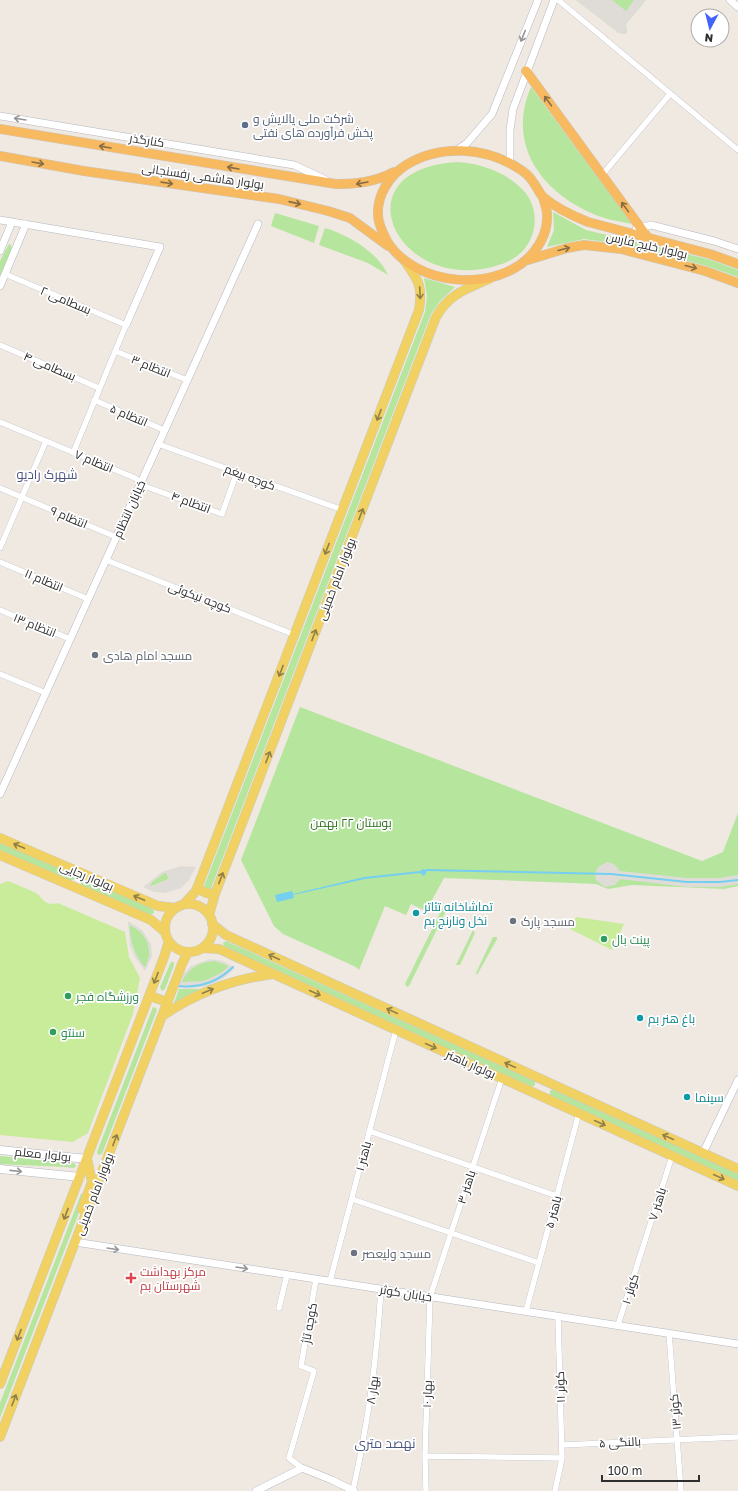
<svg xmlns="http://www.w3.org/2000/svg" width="738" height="1491" font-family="'Golos Text',Cairo,sans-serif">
  <rect width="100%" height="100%" fill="#efe9e1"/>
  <path fill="#b6e59e" d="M576,0H646L626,24L627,34L619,33Z
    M531,87L632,224C618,221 603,219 591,213C539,189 507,143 531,87Z
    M458,162C482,164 506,172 523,190C542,210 537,244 514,258C505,264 493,267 482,269C391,283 343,168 458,162Z
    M553,212L586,230L708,259L738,270V277L707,266L622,244L584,239L547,247L554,230Z
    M275,213L319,226L314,243L271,226Z
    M325,228C348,235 378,252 388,275L368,263L319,245Z
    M9,244L11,245L12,248L0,276V261Z
    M424,278L455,287L440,301L431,314L210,891L203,889L425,312L427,296Z
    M300,707L702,861L723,852L738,813V886L724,889L632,885L608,889L596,884L444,878L426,911L411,904L406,915L385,906L359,970L356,967L283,934L274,926L241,860Z
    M0,842L74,875L75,879L70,881L0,850Z
    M166,872L169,879L149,887L153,881Z
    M83,878L153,908L154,913L150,915L80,885Z
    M444,905L447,906V909L409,986L407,987L405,984Z
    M129,925C148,932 155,951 145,968C134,955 130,941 129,925Z
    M473,930L475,933L460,965H456Z
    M493,937H497V939L477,975L476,973Z
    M226,941L535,1081V1085L532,1087L224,947L223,943Z
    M216,961L229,966C217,979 199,985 181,983C187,968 200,961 216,961Z
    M171,962H174V965L165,989L162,991L160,987Z
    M179,989H201L174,1003Z
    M153,1007L156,1008L157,1010L102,1154L98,1155L97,1152Z
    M553,1089L738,1173V1182L550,1096V1091Z
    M0,1156L74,1163L76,1166L74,1168C49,1165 25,1166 0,1164Z
    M81,1194H83L85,1197L0,1418V1403Z"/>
  <path fill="#c9ec9a" d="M8,881C17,885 26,888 34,892C43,896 43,907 58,903L125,932L129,957L140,978L133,1014L88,1133L73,1142L0,1135V884Z
    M576,917L624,924L612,950L570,929Z"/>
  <path fill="#dfdcd8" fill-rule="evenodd" d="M576,0H612L626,11L634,0H646L626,24L627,34L619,33Z
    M607,862L614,864L620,871L687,878H719L738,875V884L720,887H687L620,879L615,885L605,887L596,880L595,874L598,867Z
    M181,866L196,867L189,880L181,888L165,893L154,892L143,887L162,872ZM166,872L169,879L149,887L153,881Z
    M128,921L142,930L151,944L152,956L145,971L135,957L130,946ZM129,925L138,929L147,940L150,954L145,968L133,950Z
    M210,959L223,961L235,968L224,978L211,985L192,989L177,988L182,975L191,966ZM216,961L229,966L221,973L204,981L181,982L185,976L193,967L204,962Z"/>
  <path fill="#75cff0" d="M423,869L427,871L424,876L420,873L365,879L293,895L294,898L277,902L275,895L292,891L293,894L364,877L420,871Z"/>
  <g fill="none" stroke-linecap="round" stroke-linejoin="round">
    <path stroke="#75cff0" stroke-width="2" d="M426,870L611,874L687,882H720L738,880
      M178,986C199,988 218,982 233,967"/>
    <defs>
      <path id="minor" d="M558,0L738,150
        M602,175L670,94
        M5,274L126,325L73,453
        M0,345L99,388
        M115,351L187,380
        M94,400L164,430
        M0,422L135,478L147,487L222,514L237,472
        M158,444L343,510
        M0,488L116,537
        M0,548L46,441
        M106,560L295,635
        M0,562L88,599
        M0,610L70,639
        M0,674L46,693
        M369,1131L557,1196
        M352,1199L539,1263
        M330,1281L396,1030
        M279,1308L287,1275
        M526,1311L579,1113
        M618,1325L672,1156
        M669,1333L681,1491
        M562,1445L738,1437
        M425,1456L562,1458
        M302,1468L289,1458L314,1371L301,1366L316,1279
        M353,1490C368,1424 377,1357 381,1289
        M426,1491L425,1456L430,1297L502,1078
        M555,1491L562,1458L558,1316"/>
      <path id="tertiary" d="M730,0L738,7
        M0,116L294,165L326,180
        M457,150L467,143L492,114L538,0
        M510,164V130L513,109L554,0
        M0,220L160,247L126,325
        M636,229L651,225L714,241L738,249
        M0,251L12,222
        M0,286L26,224
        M0,794L258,224
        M703,1153L738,1080
        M75,1242L738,1344
        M256,1491L302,1468L332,1480L354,1491"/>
      <path id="secondary" d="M0,1150L87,1159
        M0,1169L80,1177"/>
      <path id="primary" d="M0,838L158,906L176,908
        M0,855L151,920L165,932
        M197,888L206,893L215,894
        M184,904L196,891L419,310C423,285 418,280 404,260
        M165 928a24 24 0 1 1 48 0a24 24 0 1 1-48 0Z
        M209,915L215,894L436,317C449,294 466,289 489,279
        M212,924L226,935L738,1169
        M202,948L219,949L738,1186
        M150,996L167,1002
        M162,1016C196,993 232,979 273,974
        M82,1209L92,1182L87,1159
        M0,1384L164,957L169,941
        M0,1437L182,964L188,952"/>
      <path id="trunk" d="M526,71L648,238
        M0,129L336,184C357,184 375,182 394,172
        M0,156L84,171L279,199L328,211L350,218L388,246
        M543,197C544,202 547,209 547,214C548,229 542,242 533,253C498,294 415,287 387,241C383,233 378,224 378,215C377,195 389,176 406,165C440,144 485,147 518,168C523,171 530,177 533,182C537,187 539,193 543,197C556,208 573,216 588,222L710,254L738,264
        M528,260L567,248L584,245L621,249L705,271L738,283"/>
    </defs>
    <use href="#minor" stroke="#b4b7c1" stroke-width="6"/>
    <use href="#tertiary" stroke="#b4b7c1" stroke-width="8"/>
    <use href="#secondary" stroke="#b4b7c1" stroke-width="9"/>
    <use href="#primary" stroke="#c9c9c9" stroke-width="10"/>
    <use href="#trunk" stroke="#c9c9c9" stroke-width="10"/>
    <use href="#minor" stroke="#fff" stroke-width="5.5"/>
    <use href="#tertiary" stroke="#fff" stroke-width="7"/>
    <use href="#secondary" stroke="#fff" stroke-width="8"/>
    <use href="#primary" stroke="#f2d163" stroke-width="9"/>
    <use href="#trunk" stroke="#f8ba60" stroke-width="9"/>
  </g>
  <defs><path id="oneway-shaft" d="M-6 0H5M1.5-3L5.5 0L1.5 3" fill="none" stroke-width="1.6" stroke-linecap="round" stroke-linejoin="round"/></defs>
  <g stroke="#969696">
    <use href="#oneway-shaft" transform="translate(523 36) rotate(112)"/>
    <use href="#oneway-shaft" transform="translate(20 119) rotate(-171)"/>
    <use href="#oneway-shaft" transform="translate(16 1171) rotate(6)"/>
    <use href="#oneway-shaft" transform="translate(113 1249) rotate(9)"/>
    <use href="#oneway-shaft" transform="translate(242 1268) rotate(9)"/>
  </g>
  <g stroke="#896d44">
    <use href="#oneway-shaft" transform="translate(548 101) rotate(-126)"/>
    <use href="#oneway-shaft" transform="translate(105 147) rotate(-170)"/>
    <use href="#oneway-shaft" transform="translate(38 163) rotate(10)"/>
    <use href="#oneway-shaft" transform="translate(233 168) rotate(-170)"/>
    <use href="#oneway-shaft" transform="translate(167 183) rotate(8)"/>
    <use href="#oneway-shaft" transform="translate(362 183) rotate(170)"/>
    <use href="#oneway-shaft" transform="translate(295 203) rotate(13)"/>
    <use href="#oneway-shaft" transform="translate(625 207) rotate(-126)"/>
    <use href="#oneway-shaft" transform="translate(564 249) rotate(-14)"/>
    <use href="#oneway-shaft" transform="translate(691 267) rotate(14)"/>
  </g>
  <g stroke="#908048">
    <use href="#oneway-shaft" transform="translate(420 293) rotate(87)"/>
    <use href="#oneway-shaft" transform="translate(379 415) rotate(111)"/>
    <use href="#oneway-shaft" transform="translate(361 514) rotate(-69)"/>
    <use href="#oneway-shaft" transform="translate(327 549) rotate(111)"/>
    <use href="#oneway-shaft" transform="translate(314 635) rotate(-69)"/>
    <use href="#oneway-shaft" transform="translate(281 671) rotate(111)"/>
    <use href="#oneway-shaft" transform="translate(268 757) rotate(-69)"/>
    <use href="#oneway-shaft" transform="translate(19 846) rotate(-157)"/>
    <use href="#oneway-shaft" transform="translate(221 878) rotate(-69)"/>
    <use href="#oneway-shaft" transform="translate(139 898) rotate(-157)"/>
    <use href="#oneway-shaft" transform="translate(274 957) rotate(-156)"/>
    <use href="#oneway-shaft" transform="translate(156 978) rotate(111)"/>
    <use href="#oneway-shaft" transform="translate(208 991) rotate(-23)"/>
    <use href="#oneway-shaft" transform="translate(315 993) rotate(24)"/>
    <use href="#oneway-shaft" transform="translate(392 1011) rotate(-155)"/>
    <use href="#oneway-shaft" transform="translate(431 1046) rotate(24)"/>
    <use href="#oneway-shaft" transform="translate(510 1065) rotate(-155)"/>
    <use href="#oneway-shaft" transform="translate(600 1123) rotate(24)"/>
    <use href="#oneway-shaft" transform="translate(668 1137) rotate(-156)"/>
    <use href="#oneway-shaft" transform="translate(115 1140) rotate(-69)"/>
    <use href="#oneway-shaft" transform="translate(719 1177) rotate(25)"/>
    <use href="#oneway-shaft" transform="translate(66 1214) rotate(111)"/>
    <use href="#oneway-shaft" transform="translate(19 1335) rotate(111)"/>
    <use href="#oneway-shaft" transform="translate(14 1400) rotate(-69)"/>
  </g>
  <circle fill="#5c6f8a" stroke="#fff" stroke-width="1.5" cx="245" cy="125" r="4"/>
  <g fill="#6b7280" stroke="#fff" stroke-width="1.5">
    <circle cx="95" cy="655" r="4"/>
    <circle cx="513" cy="921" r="4"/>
    <circle cx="354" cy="1253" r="4"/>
  </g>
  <g fill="#0f9aa8" stroke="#fff" stroke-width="1.5">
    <circle cx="416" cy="913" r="4"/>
    <circle cx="640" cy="1018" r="4"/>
    <circle cx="687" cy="1097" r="4"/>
  </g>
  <g fill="#2e9e5b" stroke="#fff" stroke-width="1.5">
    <circle cx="604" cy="939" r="4"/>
    <circle cx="68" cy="996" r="4"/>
    <circle cx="53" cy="1032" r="4"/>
  </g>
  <path fill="#e0444e" stroke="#fff" stroke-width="1.5" d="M129 1272h4v4h4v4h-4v4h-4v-4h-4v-4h4z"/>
  <g text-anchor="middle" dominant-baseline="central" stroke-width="3.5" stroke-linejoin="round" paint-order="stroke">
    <g font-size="12" fill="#4e5e75" stroke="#fff" text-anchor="start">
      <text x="253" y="118">شرکت ملی پالایش و<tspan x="253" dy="14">پخش فرآورده های نفتی</tspan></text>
    </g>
    <g font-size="12" fill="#2e2e2e" stroke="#fff">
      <text transform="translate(147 140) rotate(9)">کنارگذر</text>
      <text transform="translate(203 176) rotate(8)">بولوار هاشمی رفسنجانی</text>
      <text transform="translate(647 245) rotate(13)">بولوار خلیج فارس</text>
      <text transform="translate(66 300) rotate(23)">بسطامی ۲</text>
      <text transform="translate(50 366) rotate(23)">بسطامی ۴</text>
      <text transform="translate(151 366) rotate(22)">انتظام ۳</text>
      <text transform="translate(129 415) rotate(23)">انتظام ۵</text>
      <text transform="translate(94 461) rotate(23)">انتظام ۷</text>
      <text transform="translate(250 477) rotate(20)">کوچه بیغم</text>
      <text transform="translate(191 502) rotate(20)">انتظام ۴</text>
      <text transform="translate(129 509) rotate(-66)">خیابان انتظام</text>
      <text transform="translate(69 517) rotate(23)">انتظام ۹</text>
      <text transform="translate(336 579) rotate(-69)">بولوار امام خمینی</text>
      <text transform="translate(44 580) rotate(23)">انتظام ۱۱</text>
      <text transform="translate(200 597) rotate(21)">کوچه نیکوئی</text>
      <text transform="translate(35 625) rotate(22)">انتظام ۱۳</text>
      <text transform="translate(87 876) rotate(23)">بولوار رجایی</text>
      <text transform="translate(471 1064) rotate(24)">بولوار باهنر</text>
      <text transform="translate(43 1154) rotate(6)">بولوار معلم</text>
      <text transform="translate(363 1156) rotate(-75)">باهنر ۱</text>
      <text transform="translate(466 1187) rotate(-72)">باهنر ۳</text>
      <text transform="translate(94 1194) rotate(-69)">بولوار امام خمینی</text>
      <text transform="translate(657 1204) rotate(-73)">باهنر ۷</text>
      <text transform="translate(553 1212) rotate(-75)">باهنر ۵</text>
      <text transform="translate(630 1289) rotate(-73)">کوثر ۱۰</text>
      <text transform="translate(406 1293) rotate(9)">خیابان کوثر</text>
      <text transform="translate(309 1323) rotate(-80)">کوچه تاژ</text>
      <text transform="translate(560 1387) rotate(-92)">کوثر ۱۱</text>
      <text transform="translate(372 1390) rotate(-82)">بهار ۸</text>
      <text transform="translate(427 1394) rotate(-88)">بهار ۱۰</text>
      <text transform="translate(675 1412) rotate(-95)">کوثر ۱۳</text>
      <text transform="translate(620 1442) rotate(-3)">بالنگی ۵</text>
    </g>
    <g font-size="12" fill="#5b616d" stroke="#fff" text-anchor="start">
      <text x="103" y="655">مسجد امام هادی</text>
      <text x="521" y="921">مسجد پارک</text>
      <text x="362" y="1253">مسجد ولیعصر</text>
    </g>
    <g font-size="12" fill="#2c6e1b" stroke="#fff">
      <text x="351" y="822">بوستان ۲۲ بهمن</text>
    </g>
    <g font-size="12" fill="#0d838f" stroke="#fff" text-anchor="start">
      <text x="424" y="906">تماشاخانه تئاتر<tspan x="424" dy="14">نخل ونارنج بم</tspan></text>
      <text x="648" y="1018">باغ هنر بم</text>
      <text x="695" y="1097">سینما</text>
    </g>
    <g font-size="12" fill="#27864d" stroke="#fff" text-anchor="start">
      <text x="612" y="939">پینت بال</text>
      <text x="76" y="996">ورزشگاه فجر</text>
      <text x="61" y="1032">سنتو</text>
    </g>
    <g font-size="12" fill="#be3a42" stroke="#fff" text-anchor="start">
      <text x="140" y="1271">مرکز بهداشت<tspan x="140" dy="14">شهرستان بم</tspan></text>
    </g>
    <g font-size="13" fill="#4d5680" stroke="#fff">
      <text x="47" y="474">شهرک رادیو</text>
      <text x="385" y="1443">نهصد متری</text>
    </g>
  </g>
  <g transform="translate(710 28) rotate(187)"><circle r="19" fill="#ffffff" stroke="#ababab"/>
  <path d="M0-3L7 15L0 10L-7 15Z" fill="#4264fb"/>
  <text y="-6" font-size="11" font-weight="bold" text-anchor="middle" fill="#2e2e2e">N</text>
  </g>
  <path d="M602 1475v6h97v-6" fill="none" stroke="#2e2e2e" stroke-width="2"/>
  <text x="608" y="1475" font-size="12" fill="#2e2e2e" stroke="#ffffff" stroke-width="3" paint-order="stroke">100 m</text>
</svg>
